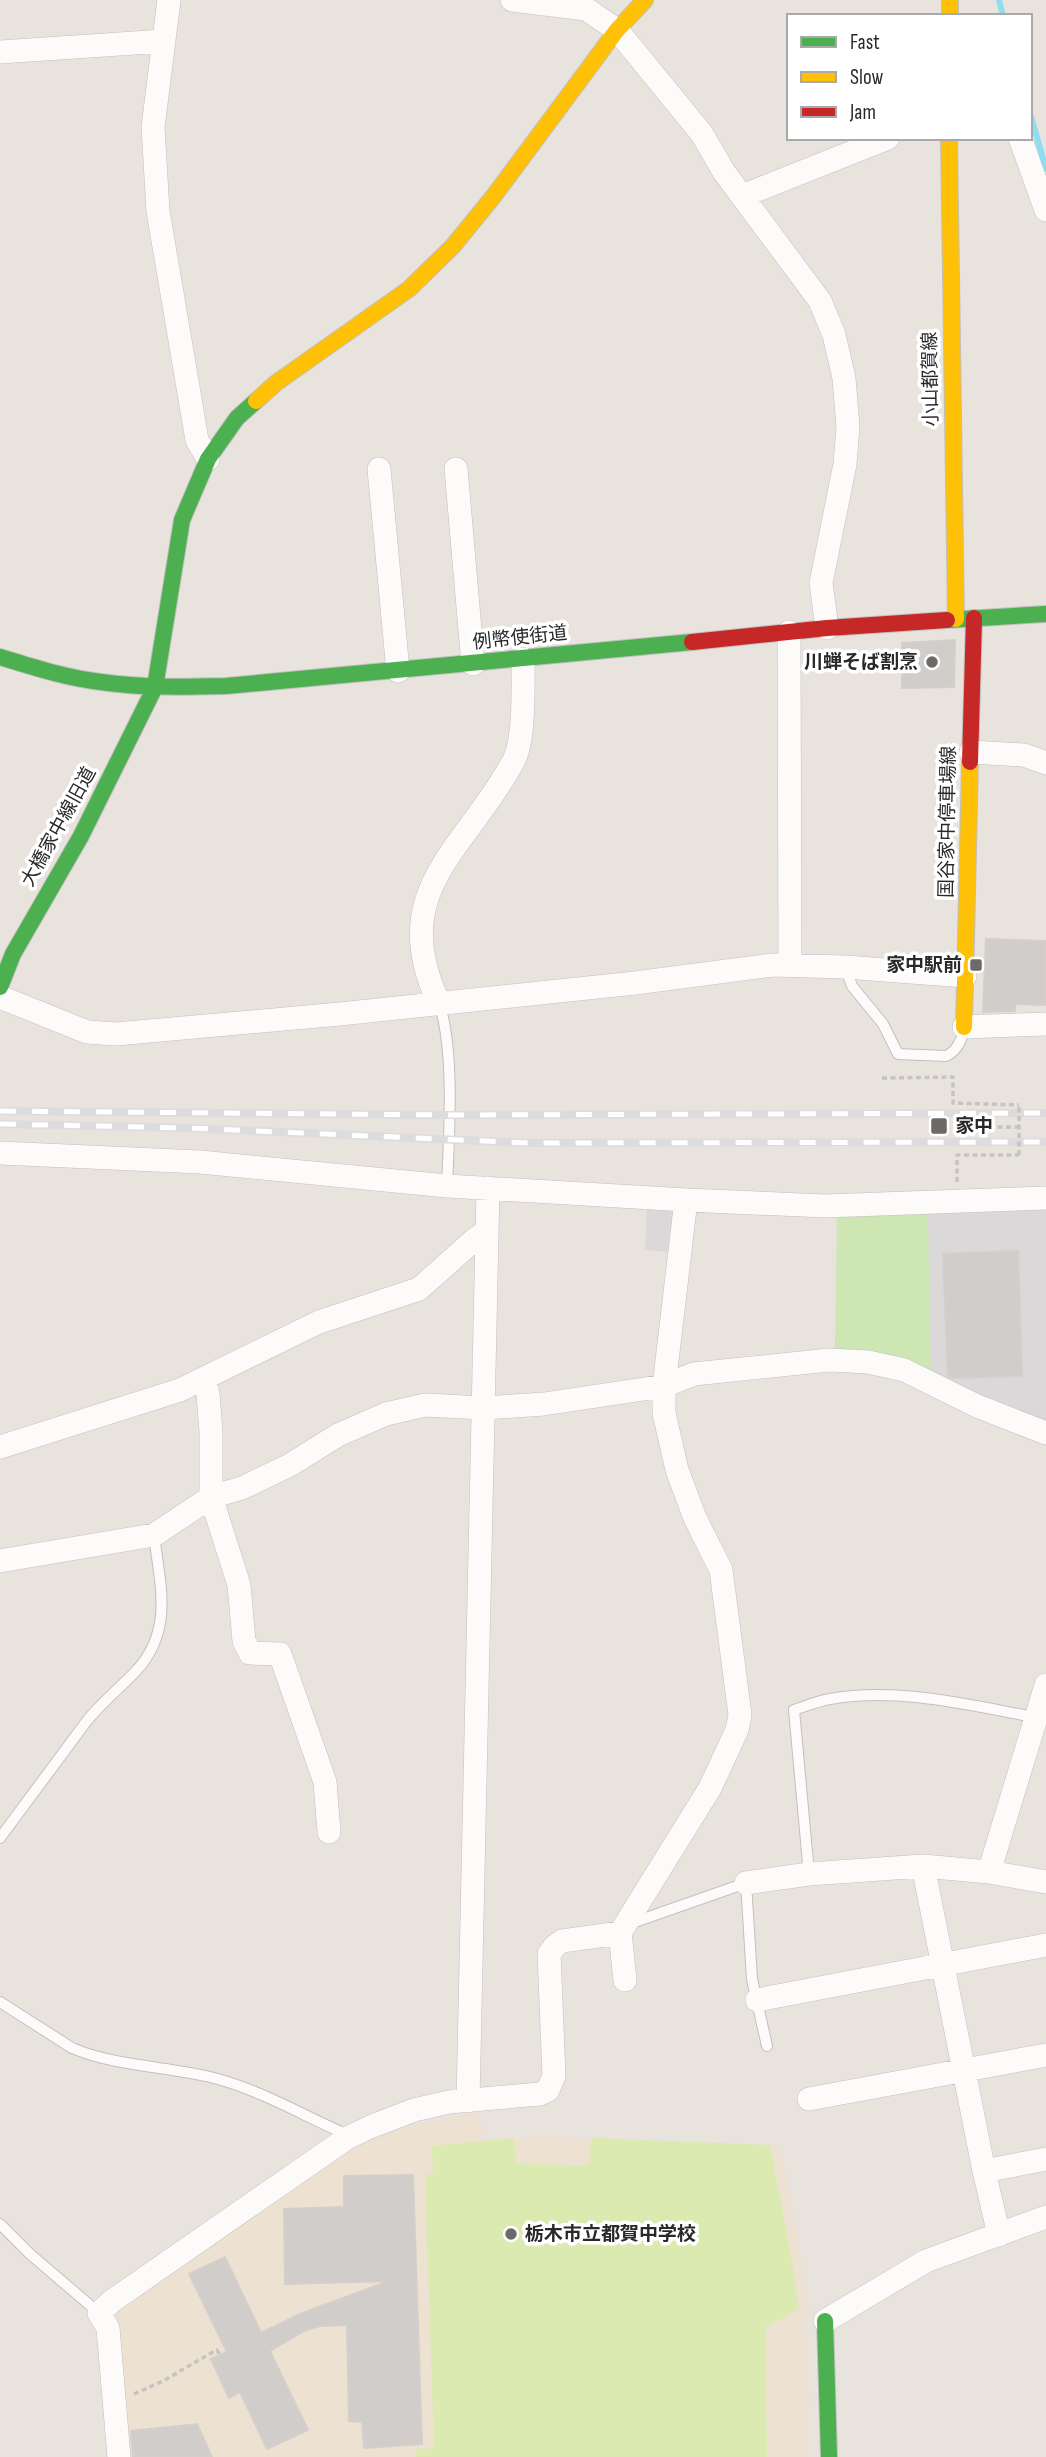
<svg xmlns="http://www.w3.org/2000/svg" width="1046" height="2457" font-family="'Sofia Sans Condensed','Noto Sans JP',sans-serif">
  <rect width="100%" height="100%" fill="#e9e3de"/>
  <path fill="#dbd8da" d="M1046,1207V1420L994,1403L931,1373L928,1213Z
    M647,1208L678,1211L673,1252L645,1250Z"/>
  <path fill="#ede1d2" d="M479,2112L483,2140L533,2137L781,2146L811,2316L804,2326L809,2404L805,2420L806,2457H127L116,2321L118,2311L124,2303L360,2141L382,2130Z"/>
  <path fill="#cee5b4" d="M928,1213L931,1373L835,1351L837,1215Z"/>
  <path fill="#daeab1" d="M514,2138L516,2163L588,2166L592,2138L770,2145L794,2273L798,2309L765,2328L767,2457H416V2449L434,2448L425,2176L433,2172L432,2146Z"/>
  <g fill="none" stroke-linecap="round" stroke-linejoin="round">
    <path stroke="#8ddeef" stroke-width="6" d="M999,0L1003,16
      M1030,113L1046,169"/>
  </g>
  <path fill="#d1cdca" stroke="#d4cfcb" stroke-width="2" d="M955,640L954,687L902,688V643Z
    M986,939L1046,941V1005L1015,1004V1011L983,1012Z
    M1018,1251L1022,1376L952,1378L948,1376L943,1254Z
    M413,2175L422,2444L364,2448L362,2422L349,2421L347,2325L320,2326L304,2331L270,2351L308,2430L267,2449L240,2392L229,2398L211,2359L227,2352L189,2274L225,2257L261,2333L300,2314L389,2281L285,2284L284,2209L344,2207V2176Z
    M197,2424L212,2457H133L131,2431Z"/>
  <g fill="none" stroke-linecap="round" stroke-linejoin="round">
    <defs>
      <path id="lane" d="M845,967L852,986L883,1024L898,1054L946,1056C957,1051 961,1041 964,1030
        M439,1003C455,1051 449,1135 447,1186
        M0,1838L86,1722C101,1703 120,1688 136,1671C174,1630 160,1585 154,1535
        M809,1874L794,1710C806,1706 818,1701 830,1699C897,1687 969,1705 1034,1717
        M629,1924L746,1883L752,1979L767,2046
        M0,2002L72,2048C117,2067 167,2066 214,2078C257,2089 299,2113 339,2131L347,2138
        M0,2224L30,2254L99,2313"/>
      <path id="street" d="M169,0L153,127L158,211L197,440L208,459
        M512,0L586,9L617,30L702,134L724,172L820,301L834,335L844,378L848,427L845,464L821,583L827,628
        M0,52L164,41
        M1020,138L1046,210
        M742,196L888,138
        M379,469L398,671
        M456,469L473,664
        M789,632L790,965
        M971,752L1024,755L1046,763
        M0,997L87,1032L116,1034L340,1014L635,983L773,965L845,967L965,976
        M439,1003C385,890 467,849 514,760C525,738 523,684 523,659
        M964,1027L1046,1024
        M0,1153L200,1162L447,1186L686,1200L825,1206L1046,1198
        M204,1379L208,1394L211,1432V1497L239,1585L244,1641L250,1653L280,1654L325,1782L329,1832
        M0,1447L180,1390L319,1322L419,1289L474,1240L487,1231
        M0,1561L154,1535L211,1497L242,1488L290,1465L338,1435L386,1414L425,1405L484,1408L544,1404L664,1386L694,1374L829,1360L868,1362L904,1370L977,1406L1046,1433
        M923,1866L984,2171L999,2235
        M989,1872L1046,1685
        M746,1883L809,1874L923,1866L989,1872L1046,1882
        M625,1980L620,1933L710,1788L737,1730L740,1715L721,1570L695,1518L677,1470L664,1413V1386L686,1200
        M757,2000L1046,1945
        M809,2099L1046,2055
        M468,2101L488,1188
        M984,2171L1046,2159
        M825,2321L926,2261L1046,2217
        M119,2457L108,2328L99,2313L112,2301L347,2138L370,2127L414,2110L449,2102L540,2094L548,2090L554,2076L549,1954L555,1946L562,1941L620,1933"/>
      <path id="fast" d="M947,620L1046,614
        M0,657C33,667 66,678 101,682C142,688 184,687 226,686L692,642
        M0,987L13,954L81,836L155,687L182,520L208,459L237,418L256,401
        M825,2321L829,2457"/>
      <path id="slow" d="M950,0V16
        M949,138L956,619
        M256,401L276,383L409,289L453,246L493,197L617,30L645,0
        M964,1027L970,762"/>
      <path id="jam" d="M692,642L827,628L947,620
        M970,762L974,618"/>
    </defs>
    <use href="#lane" stroke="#c1c0c0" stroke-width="12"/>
    <use href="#street" stroke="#c1c0c0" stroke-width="24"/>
    <use href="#fast" stroke="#c1c0c0" stroke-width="18"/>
    <use href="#slow" stroke="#c1c0c0" stroke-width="18"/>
    <use href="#jam" stroke="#c1c0c0" stroke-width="18"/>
    <path stroke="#c4c4c3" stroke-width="3.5" stroke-dasharray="5 3.5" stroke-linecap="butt" d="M882,1078L953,1077V1103L1019,1105
      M972,1127H1019
      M957,1182V1155H1019
      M134,2394L163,2381L213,2352L217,2350L220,2355"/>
    <use href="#lane" stroke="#fcfbfa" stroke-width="10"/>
    <use href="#street" stroke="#fcfbfa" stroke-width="23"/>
    <use href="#fast" stroke="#4caf50" stroke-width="16"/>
    <use href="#slow" stroke="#ffc107" stroke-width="16"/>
    <use href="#jam" stroke="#c62828" stroke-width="16"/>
    <defs>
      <path id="rail" d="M0,1111L449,1115L1046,1113
        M0,1124L189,1128L528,1143L1046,1142"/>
    </defs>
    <use href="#rail" stroke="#dcdcde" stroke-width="8"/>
    <use href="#rail" stroke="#fff" stroke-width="5" stroke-dasharray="16" stroke-linecap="butt"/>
    <path stroke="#c4c4c3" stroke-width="3.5" stroke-dasharray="5 3.5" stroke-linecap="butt" d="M1019,1155V1105"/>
  </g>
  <g fill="#6c6a68" stroke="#fff" stroke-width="2.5">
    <circle cx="932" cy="662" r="7"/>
    <rect x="969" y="958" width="14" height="14" rx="3.5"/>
    <rect x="930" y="1117" width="18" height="18" rx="3.5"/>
    <circle cx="511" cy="2234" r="7"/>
  </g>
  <g text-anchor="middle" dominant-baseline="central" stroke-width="7" stroke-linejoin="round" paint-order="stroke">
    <g font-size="19" fill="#292929" stroke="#fff">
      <text transform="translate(931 379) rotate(-91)">小山都賀線</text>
      <text transform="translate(520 638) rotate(-6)">例幣使街道</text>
      <text transform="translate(948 822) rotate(-89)">国谷家中停車場線</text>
      <text transform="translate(59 827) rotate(-61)">大橋家中線旧道</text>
    </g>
    <g font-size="19" font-weight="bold" fill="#292929" stroke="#fff" text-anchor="end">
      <text x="918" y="662">川蝉そば割烹</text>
      <text x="962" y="965">家中駅前</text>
      <text x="955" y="1126" text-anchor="start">家中</text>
      <text x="525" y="2234" text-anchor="start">栃木市立都賀中学校</text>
    </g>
  </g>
  <rect x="787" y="14" width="245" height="126" fill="#ffffff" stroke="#a9a9a9" stroke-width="2"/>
  <rect x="801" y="37" width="35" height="10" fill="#4caf50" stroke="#a9a9a9" stroke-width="2"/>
  <text x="850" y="49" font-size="21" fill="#292929">Fast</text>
  <rect x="801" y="72" width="35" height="10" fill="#ffc107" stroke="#a9a9a9" stroke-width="2"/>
  <text x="850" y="84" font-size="21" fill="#292929">Slow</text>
  <rect x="801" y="107" width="35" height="10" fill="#c62828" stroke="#a9a9a9" stroke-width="2"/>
  <text x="850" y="119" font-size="21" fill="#292929">Jam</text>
</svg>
